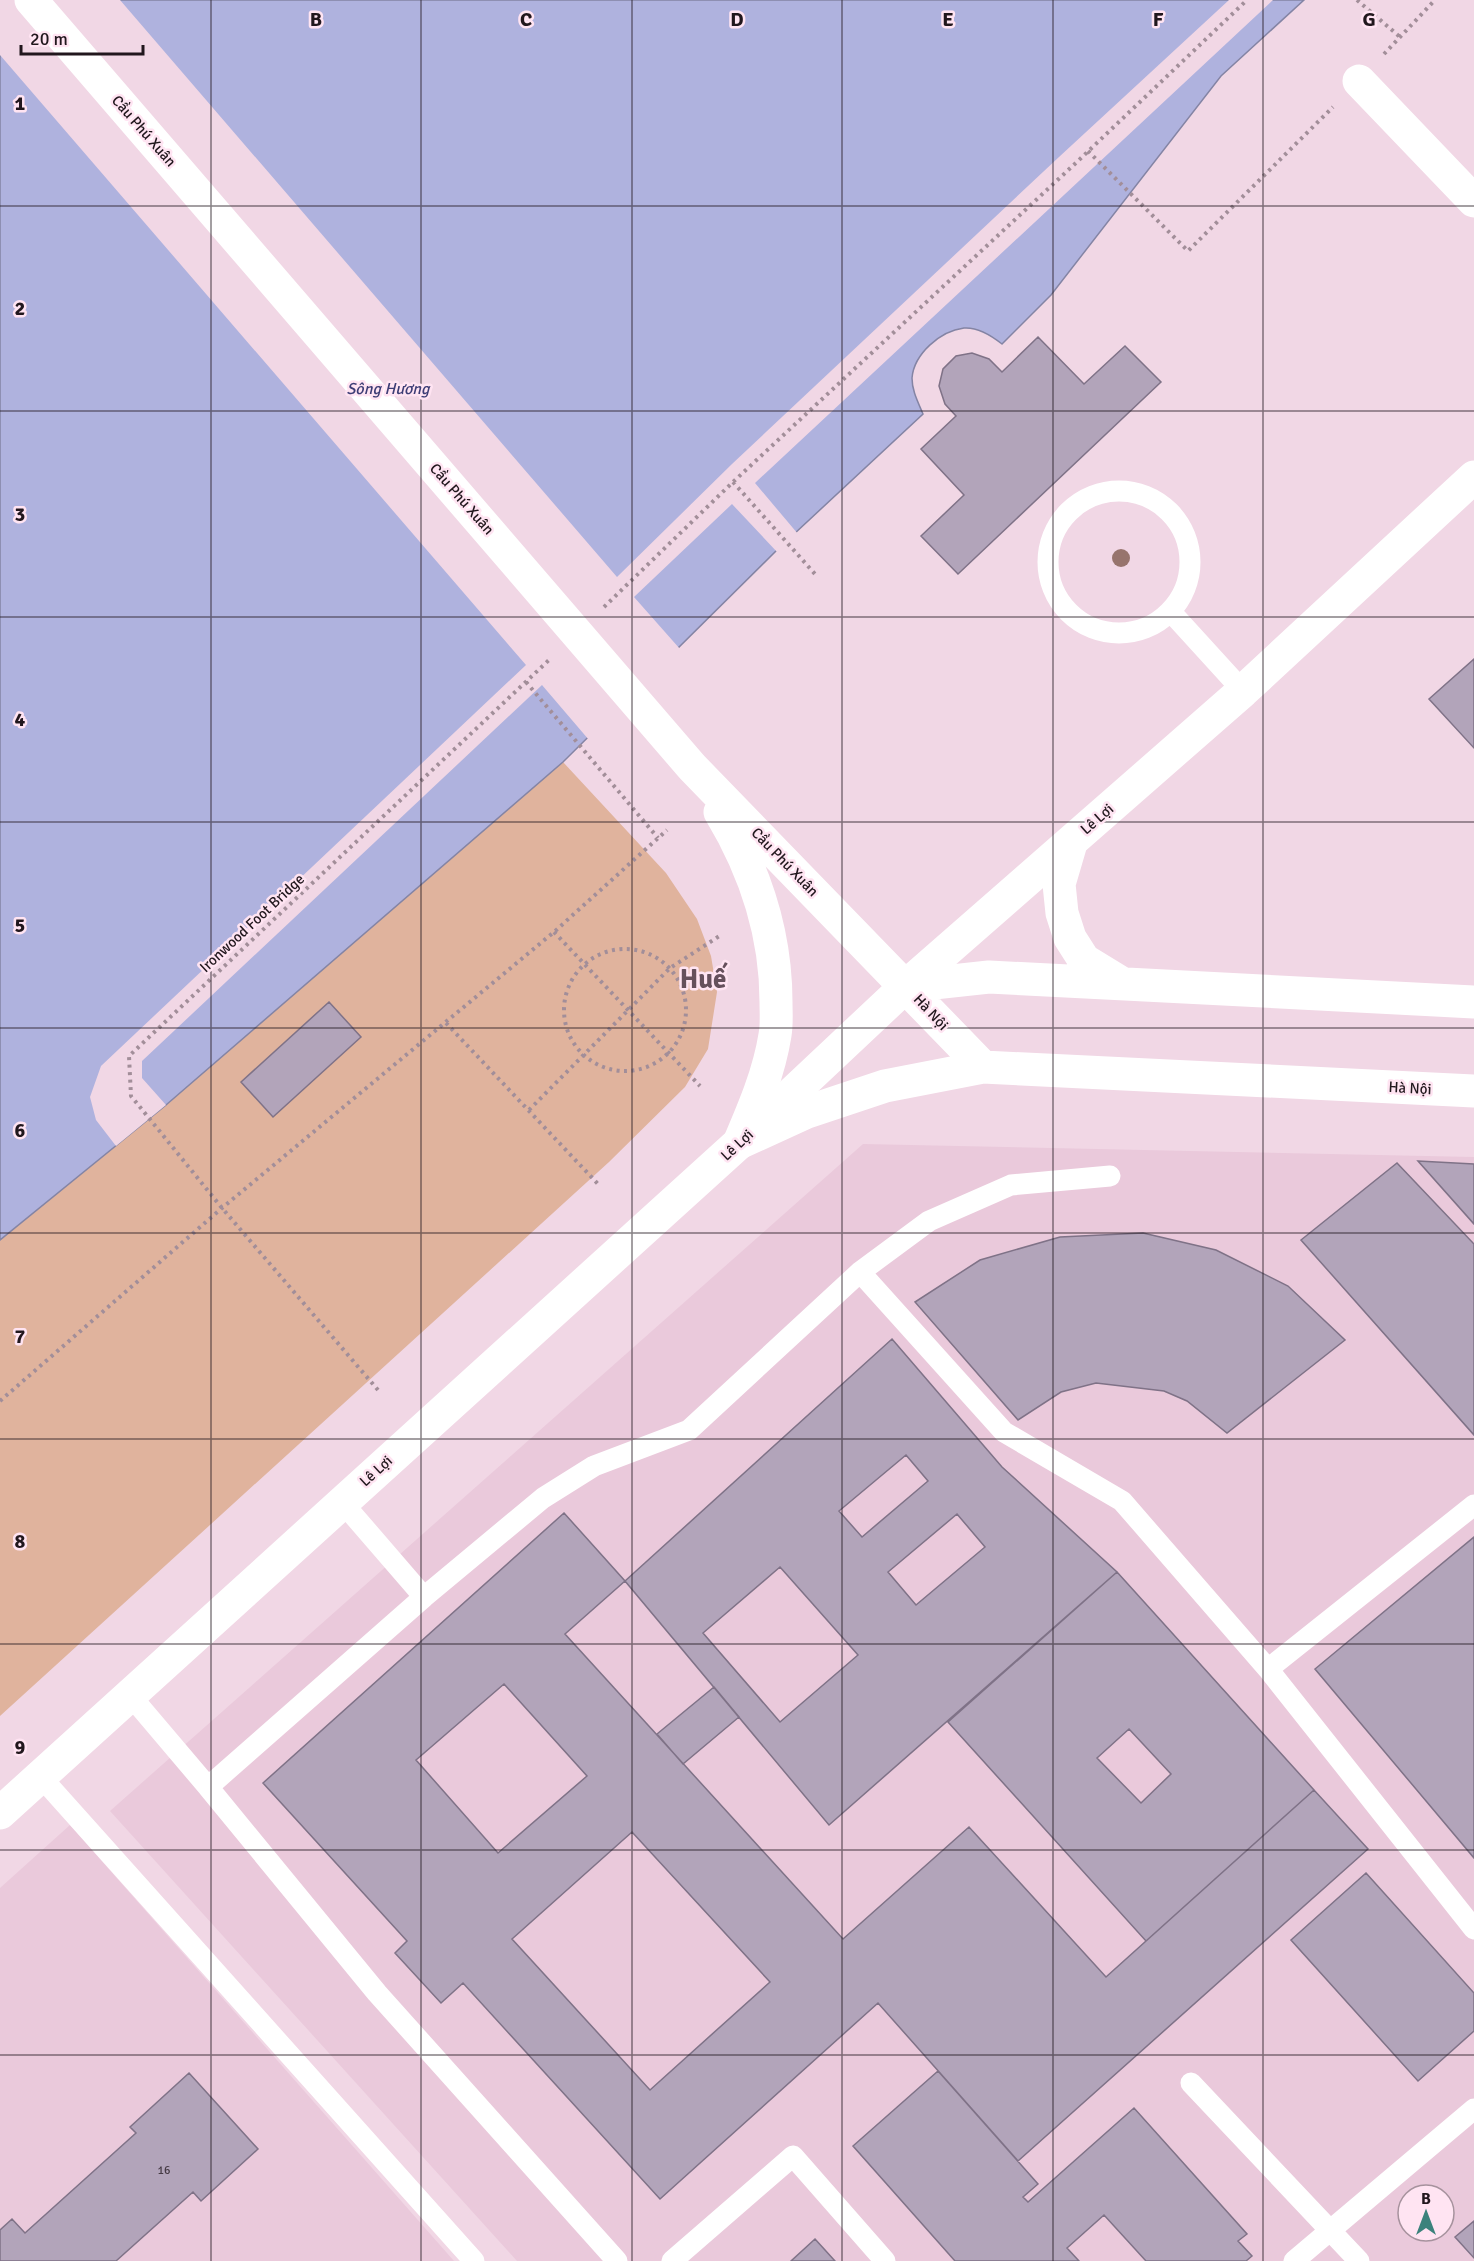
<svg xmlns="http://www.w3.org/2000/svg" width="1474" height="2261" font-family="Signika,sans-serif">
  <rect width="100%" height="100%" fill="#f1d7e5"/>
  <path fill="#eac9db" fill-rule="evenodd" d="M863,1144L1474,1157V2261H517L110,1811ZM1408,2195H1444V2231H1408Z
    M70,1825L454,2261H0V1888Z"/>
  <path fill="#e0b39d" d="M563,762L666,873L697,919L711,956L717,992L708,1049L685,1087L609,1162L0,1716V1240L166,1105Z"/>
  <path fill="#afb2de" stroke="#8484a4" stroke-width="1.5" d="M0,0H1304L1221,76L1051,295L1002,344C992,336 978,327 964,328C940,331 914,354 912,378C912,391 918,402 923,414L779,548L563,762L166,1105L0,1240Z"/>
  <path fill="#f1d7e5" d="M0,0H120L617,577L732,464L1059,157L1229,0H1273L755,483L798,534L778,553L732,504L634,597L680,649L589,740L542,685L142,1061V1078L166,1105L116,1146L96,1120L90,1097L101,1066L526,665L0,55Z"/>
  <path fill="#b2a4ba" stroke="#7f7287" stroke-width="1.5" fill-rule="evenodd" d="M1038,337L1084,384L1125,346L1161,382L958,574L921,536L964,495L921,449L956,416L945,404L939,386L943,369L956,356L972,353L989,359L1002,372Z
    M1474,659V748L1429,699Z
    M329,1002L361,1037L273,1117L241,1082Z
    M1418,1161L1474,1164V1224Z
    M1397,1163L1474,1244V1435L1301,1240Z
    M1143,1233L1216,1250L1288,1286L1345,1340L1227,1433L1187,1401L1164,1391L1096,1383L1061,1392L1018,1420L915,1302L980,1260L1060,1237Z
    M892,1339L1002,1467L1117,1572L829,1825L625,1581ZM906,1455L928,1481L862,1537L839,1511ZM957,1514L985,1547L916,1605L888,1572ZM780,1567L858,1655L780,1722L703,1633Z
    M564,1513L625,1581L565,1634L843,1939L969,1827L1106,1977L1314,1790L1368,1849L1018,2161L878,2003L660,2199L463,1983L441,2003L395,1953L407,1941L263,1783ZM504,1684L587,1776L498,1853L416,1760ZM632,1832L770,1982L650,2090L512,1939Z
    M1474,1537V1858L1315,1669Z
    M1117,1572L1314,1790L1146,1941L948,1722ZM1129,1729L1171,1774L1141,1803L1097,1758Z
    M714,1687L739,1717L683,1764L657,1734Z
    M1366,1873L1474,1993V2031L1418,2081L1291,1940Z
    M938,2071L1038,2184L1023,2197L1028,2202L1134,2108L1247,2234L1238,2241L1252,2256L1246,2261H1146L1104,2215L1067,2248L1079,2261H955L853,2146Z
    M189,2073L258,2149L201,2201L193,2192L116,2261H0V2230L12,2219L25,2233L136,2133L130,2127Z
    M1474,2221V2258L1455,2237Z
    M815,2239L835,2261H791Z"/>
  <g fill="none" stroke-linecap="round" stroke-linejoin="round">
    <path stroke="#a28e99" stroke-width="4" stroke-dasharray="3 4.5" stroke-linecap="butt" d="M1357,0L1400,37
      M1384,54L1435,0
      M1088,151L1188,251L1333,107
      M733,482L815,574
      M604,607L733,482L1079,160L1247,0
      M526,682L658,838
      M554,932L700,1086
      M564 1010a61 61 0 1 1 122 0a61 61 0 1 1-122 0Z
      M446,1023L598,1184
      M529,1110L670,968L721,935
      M378,1390L222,1208L131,1096L129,1056L549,660
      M0,1401L222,1208L554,932L667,830"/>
    <path stroke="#fff" stroke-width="21" d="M1048 562a71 71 0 1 1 142 0a71 71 0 1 1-142 0Z
      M1171,612L1243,691
      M860,1272L1004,1432L1122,1501L1268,1669L1474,1929
      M342,1502L424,1597
      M1268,1669L1474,1505
      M130,1695L208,1787
      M41,1777L474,2261
      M1191,2083L1359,2261
      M617,2261L377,1993L208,1787L424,1597L543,1498L594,1466L689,1430L860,1272L929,1221L1011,1185L1110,1176
      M672,2261L793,2156L885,2261
      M1294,2261L1474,2109"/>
    <path stroke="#fff" stroke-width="33" d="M1359,81L1474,201"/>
    <path stroke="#fff" stroke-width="33" d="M0,1813L739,1143L906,986L1243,691L1474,477"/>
    <path stroke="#fff" stroke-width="33" d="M31,0L692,767L983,1067
      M720,812C755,870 776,933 776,1002C776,1013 777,1024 775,1035C769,1073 754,1108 739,1143
      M1071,843L1059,884L1062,913L1070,938L1084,960L1120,982
      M906,986L989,977L1474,1002
      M739,1143L807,1112L885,1086L983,1067L1474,1091"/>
  </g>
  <circle fill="#97746d" cx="1121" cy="558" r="9"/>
  <path fill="none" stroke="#21171d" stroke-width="1.5" stroke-opacity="0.55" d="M211,0V2261M421,0V2261M632,0V2261M842,0V2261M1053,0V2261M1263,0V2261M0,206H1474M0,411H1474M0,617H1474M0,822H1474M0,1028H1474M0,1233H1474M0,1439H1474M0,1644H1474M0,1850H1474M0,2055H1474"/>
  <g text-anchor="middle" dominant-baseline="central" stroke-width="5" stroke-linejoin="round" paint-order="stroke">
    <g font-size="12" fill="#453a44">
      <text x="164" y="2170">16</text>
    </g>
    <g font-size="15" fill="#21171d" stroke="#ffe4f2">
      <text transform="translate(144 131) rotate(49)">Cầu Phú Xuân</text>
      <text transform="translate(462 499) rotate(49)">Cầu Phú Xuân</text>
      <text transform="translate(1097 819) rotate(-41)">Lê Lợi</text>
      <text transform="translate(785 862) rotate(46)">Cầu Phú Xuân</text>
      <text transform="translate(252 923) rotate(-43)">Ironwood Foot Bridge</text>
      <text transform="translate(931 1012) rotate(47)">Hà Nội</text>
      <text transform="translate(1410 1088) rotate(3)">Hà Nội</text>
      <text transform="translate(737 1145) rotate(-43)">Lê Lợi</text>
      <text transform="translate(376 1471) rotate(-42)">Lê Lợi</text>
    </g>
    <g font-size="16" font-style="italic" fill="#3d3d75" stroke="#ffe4f2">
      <text x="388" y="389">Sông Hương</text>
    </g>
    <g font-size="27" font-weight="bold" fill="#66505c" stroke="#ffe4f2">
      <text x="703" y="979">Huế</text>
    </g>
  </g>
  <g font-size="20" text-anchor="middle" font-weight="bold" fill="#21171d" stroke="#ffe4f2" stroke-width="5" stroke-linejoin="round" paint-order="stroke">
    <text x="316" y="26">B</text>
    <text x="526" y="26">C</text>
    <text x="737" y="26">D</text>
    <text x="948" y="26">E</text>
    <text x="1158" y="26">F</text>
    <text x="1369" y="26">G</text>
    <text x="20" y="110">1</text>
    <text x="20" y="315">2</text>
    <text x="20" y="521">3</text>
    <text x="20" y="726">4</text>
    <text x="20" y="932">5</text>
    <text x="20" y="1137">6</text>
    <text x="20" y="1343">7</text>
    <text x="20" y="1548">8</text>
    <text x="20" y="1754">9</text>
  </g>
  <g transform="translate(1426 2213)"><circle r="28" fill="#ffe4f2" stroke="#a6929d" stroke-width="1.5"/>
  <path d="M0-4.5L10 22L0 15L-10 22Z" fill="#3b827c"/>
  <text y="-9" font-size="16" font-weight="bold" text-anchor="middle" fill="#21171d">B</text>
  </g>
  <path d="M21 45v9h122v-9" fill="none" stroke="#21171d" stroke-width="3"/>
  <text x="30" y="45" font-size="18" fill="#21171d" stroke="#ffe4f2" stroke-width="4.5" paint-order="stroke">20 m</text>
</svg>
